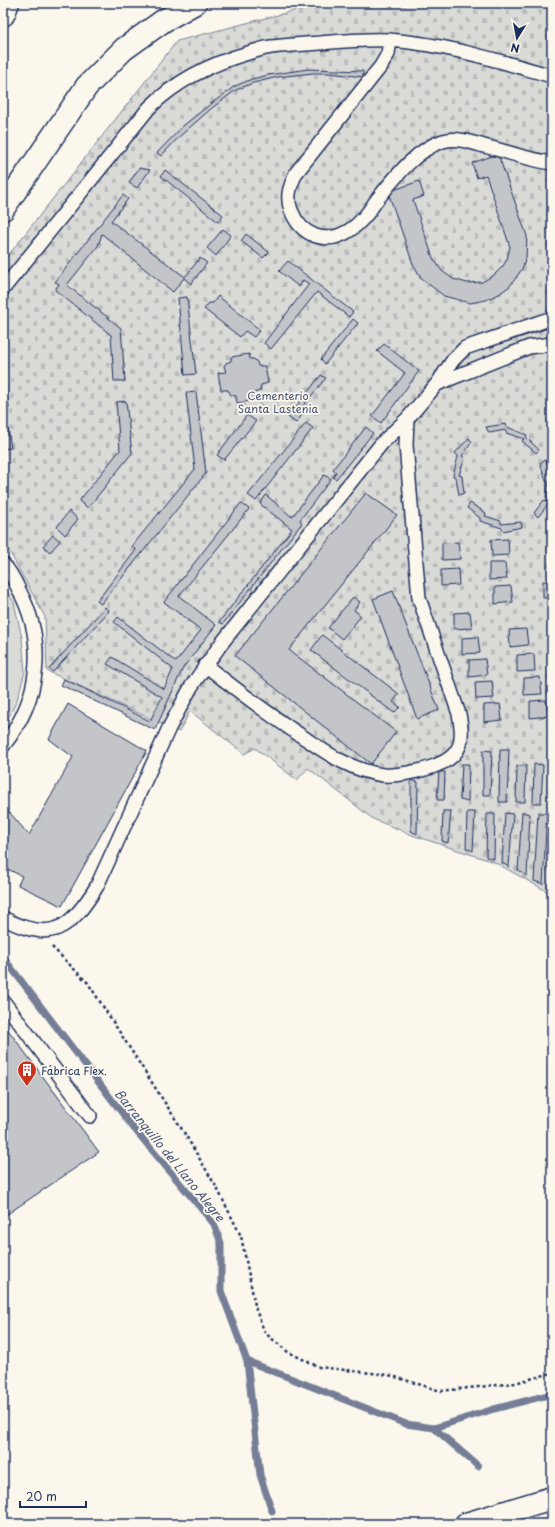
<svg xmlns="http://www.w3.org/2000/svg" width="555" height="1527" font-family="'Playpen Sans',sans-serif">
  <defs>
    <pattern id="cemetery-stones" width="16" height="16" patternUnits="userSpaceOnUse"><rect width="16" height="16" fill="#dadad7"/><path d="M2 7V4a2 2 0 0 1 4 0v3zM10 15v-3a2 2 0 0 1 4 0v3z" fill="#babbbb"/></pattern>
  </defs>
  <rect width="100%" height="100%" fill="#fbf7ec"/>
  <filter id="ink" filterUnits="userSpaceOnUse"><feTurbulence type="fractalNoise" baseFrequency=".025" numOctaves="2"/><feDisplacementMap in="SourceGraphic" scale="8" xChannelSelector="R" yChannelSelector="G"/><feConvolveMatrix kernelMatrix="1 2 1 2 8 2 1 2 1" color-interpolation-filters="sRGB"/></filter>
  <g filter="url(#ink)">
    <path fill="url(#cemetery-stones)" stroke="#7a849a" d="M324,3H552V894L494,862L412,835L373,819L308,768L297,780L255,748L244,754L190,711L179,732L47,671L45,617L3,540V262L177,41Z"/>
    <path fill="#dadad7" stroke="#7a849a" d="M3,585L14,602L22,638L25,672L17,700L3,729Z"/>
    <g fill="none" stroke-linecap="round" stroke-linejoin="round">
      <path stroke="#747e96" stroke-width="7" d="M3,957L132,1126L214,1224L221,1243V1291L247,1361L260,1475L272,1511
        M247,1361L406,1424L434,1428L494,1409L552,1394
        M434,1428L478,1466"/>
    </g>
    <path fill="#c3c5c9" stroke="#1b2f5e" d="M308,69L363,71V77L329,73H313L278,77L253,83L236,90L212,108L180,136L161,156L157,153L184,125L204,109L235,86L252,79L268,75Z
      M498,154L527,236L526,258L522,269L510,286L499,294L486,300L470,303L444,296L422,279L413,264L388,192L419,181L424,196L413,200L433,258L442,271L453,279L467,283L482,282L494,275L503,266L507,259L510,247L486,175L477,178L472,163Z
      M139,168L150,170L137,188L129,183Z
      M165,170L223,215L218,222L161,176Z
      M123,195L128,199L111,221L185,277L200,258L207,263L191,284L184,278L173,292L102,234L98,246L67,285L121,328L125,381H114L111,335L55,290L59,284L55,282Z
      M223,229L231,235L216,256L207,248Z
      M246,234L269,252L263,258L241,241Z
      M288,261L353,312L349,317L317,292L271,349L264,343L309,284L303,280L299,287L279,271Z
      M218,296L260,330L254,337L245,331L240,337L204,309L209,303H213Z
      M187,297L196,374L185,375L178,298Z
      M353,319L358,323L325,364L321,359Z
      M552,321V327L472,353L470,348Z
      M384,344L419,371L381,423L372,416L405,373L377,351Z
      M249,354L250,359H254L257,362L258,366H265L268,383L261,385L260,391L254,393L255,400L237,403L236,396L231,395L228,390H221L218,373L226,372L224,366L226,363L231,361V357Z
      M321,375L326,378L298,412L302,415L296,423L288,417Z
      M3,387L6,388L9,408L5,409L11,448L3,449Z
      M196,392L206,473L101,604L97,601L136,550L132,546L195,469L186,393Z
      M126,401L132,453L88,508L79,501L120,450L116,402Z
      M247,415L256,421L224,460L217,455Z
      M306,423L313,428L256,501L248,495Z
      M506,424L507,427L527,435L526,437L539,450L536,453L522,441L524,439L506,433V430L489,433L486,427Z
      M366,427L373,433L336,479L333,477L336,472L333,469Z
      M469,438L472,442L462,456L465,458L459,475L462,476L464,493L459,495L456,478L453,476L458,456L455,453Z
      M546,460L552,480L550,499L546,497L549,482L546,481L540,463Z
      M324,475L331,479L300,520L302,523L223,624L219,622L292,529L260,504L266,495L292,517Z
      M366,493L397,515L289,650L396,732L371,764L235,656Z
      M544,500L549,503L538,517L534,513Z
      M241,503L249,509L179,596L216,625L183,668L155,730L61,685L64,679L150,721L162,697L107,664L112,657L164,689L173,669L114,622L118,617L176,662L201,630L164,602Z
      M470,503L486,513L485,516L501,521V524L521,522L522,527L503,531L502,528L480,521V518L467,508Z
      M69,511L78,519L65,535L57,527Z
      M53,535L60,541L50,552L43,546Z
      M508,539L509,555L492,556L491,540Z
      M458,542L460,559L442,560V543Z
      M489,563H505L507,579L489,580Z
      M458,569L459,585L441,586V570Z
      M543,581H552V597L543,598Z
      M511,586L513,602L495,604V587Z
      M393,591L439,710L417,719L373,599Z
      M353,597L360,602L354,610L361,616L342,639L328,628Z
      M550,601H552V618H550Z
      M105,607L109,611L53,672L49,669Z
      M470,612L472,628L454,629V613Z
      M526,629L528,645L510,647L509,630Z
      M322,635L399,694L393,702L400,707L394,713L311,650Z
      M478,637L480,653L462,654V638Z
      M534,654L535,671L517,672V655Z
      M485,659L487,675L469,677V660Z
      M540,677L542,694L524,695V678Z
      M492,681L494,698L476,699L475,682Z
      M546,700L548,716L530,718V701Z
      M68,704L147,751L62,906L18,885L22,876L3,867V805L29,835L73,757L49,739Z
      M500,704L502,720L484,722V705Z
      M500,749H509L507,802H499Z
      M483,750L492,751L490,795H483Z
      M462,764H469L468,802L460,800Z
      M534,764L543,765L541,803H533Z
      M526,765L525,802H516L517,766Z
      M439,772H445L444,800H437Z
      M411,780L418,782L417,834L411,831Z
      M443,811H451L448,843L442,841Z
      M467,812H475L473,851L466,848Z
      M522,812L530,814L527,876L518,870Z
      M505,813L513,814L509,867L502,863Z
      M538,813H547L543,884L534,881Z
      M487,814H495L494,859L486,857Z
      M552,858V888L550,887Z
      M3,1023L99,1152L3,1217Z"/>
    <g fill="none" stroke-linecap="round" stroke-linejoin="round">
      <defs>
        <path id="service" d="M390,40L388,54L381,66L296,173C290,186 286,197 291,210C301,236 326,246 350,230C361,223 369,212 376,201C393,180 416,149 443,141C456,137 471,142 484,146C506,151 529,160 552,163
          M3,289L149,108C176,81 210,64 248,53C256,51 264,48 271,47C287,45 304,44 320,43C343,41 366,39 389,40C445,44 499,61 552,76
          M437,384L453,360L465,348L552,318
          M3,564C10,571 15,581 19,590C47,643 40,700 3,746
          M205,665C238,691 271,716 306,739C329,755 354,771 383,775C397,776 423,771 437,765C463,755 464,739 459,714L419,598L406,445L407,419
          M3,918C51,944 71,929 97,886L169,728L191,687L221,644L382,443L407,419L437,384L529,347L552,344
          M3,1001L90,1116"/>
        <path id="minor" d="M3,209L87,86L124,49L163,21L195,3"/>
        <path id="primary" d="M3,15L8,3"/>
        <path id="motorway" d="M466,1524L552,1498"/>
      </defs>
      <use href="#service" stroke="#1b2f5e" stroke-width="16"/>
      <use href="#minor" stroke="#1b2f5e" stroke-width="25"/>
      <use href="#primary" stroke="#1b2f5e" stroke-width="25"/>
      <use href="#motorway" stroke="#1b2f5e" stroke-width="25"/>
      <path stroke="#1b2f5e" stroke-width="2.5" stroke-dasharray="3 3" stroke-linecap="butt" d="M52,947L88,983L185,1134L218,1190L241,1236L256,1310L265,1333L288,1352L319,1367L389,1375L441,1391L515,1383L552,1373"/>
      <use href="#service" stroke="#fbf7ec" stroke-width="13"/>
      <use href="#minor" stroke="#fbf7ec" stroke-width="22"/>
      <use href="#primary" stroke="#fbf7ec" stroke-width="22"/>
      <use href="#motorway" stroke="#fbf7ec" stroke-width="22"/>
    </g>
  </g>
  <defs>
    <symbol id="building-pin" viewBox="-11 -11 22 30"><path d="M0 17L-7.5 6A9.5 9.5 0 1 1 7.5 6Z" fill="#c8321e" stroke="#fbf7ec"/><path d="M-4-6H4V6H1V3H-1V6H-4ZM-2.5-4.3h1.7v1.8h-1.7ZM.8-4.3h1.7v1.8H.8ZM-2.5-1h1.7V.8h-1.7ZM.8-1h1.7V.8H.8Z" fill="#fff"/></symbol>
  </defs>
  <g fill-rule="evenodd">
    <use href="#building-pin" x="16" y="1059" width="22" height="30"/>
  </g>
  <g text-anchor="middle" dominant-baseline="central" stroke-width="3.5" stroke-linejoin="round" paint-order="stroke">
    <g font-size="11" fill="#415176" stroke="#fbf7ec">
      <text x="278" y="395">Cementerio<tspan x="278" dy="13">Santa Lastenia</tspan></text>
    </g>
    <g font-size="11" fill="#1b2f5e" stroke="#fbf7ec" text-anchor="start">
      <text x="41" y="1070">Fábrica Flex.</text>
    </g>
    <g font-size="12" font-style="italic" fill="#47577a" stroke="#fbf7ec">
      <text transform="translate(170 1155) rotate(51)">Barranquillo del Llano Alegre</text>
    </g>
  </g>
  <rect width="555" height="1527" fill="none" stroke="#fbf7ec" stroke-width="16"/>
  <rect x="8" y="8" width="539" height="1511" fill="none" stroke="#1b2f5e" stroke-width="1.5" filter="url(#ink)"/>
  <g transform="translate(517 38) rotate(191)" stroke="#fbf7ec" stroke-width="3" paint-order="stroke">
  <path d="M0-3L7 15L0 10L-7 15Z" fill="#1b2f5e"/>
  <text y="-6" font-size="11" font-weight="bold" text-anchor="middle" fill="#1b2f5e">N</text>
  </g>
  <path d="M20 1501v6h66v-6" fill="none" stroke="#1b2f5e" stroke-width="2"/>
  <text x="26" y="1501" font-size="12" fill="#1b2f5e" stroke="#fbf7ec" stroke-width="3" paint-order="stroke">20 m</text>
</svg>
